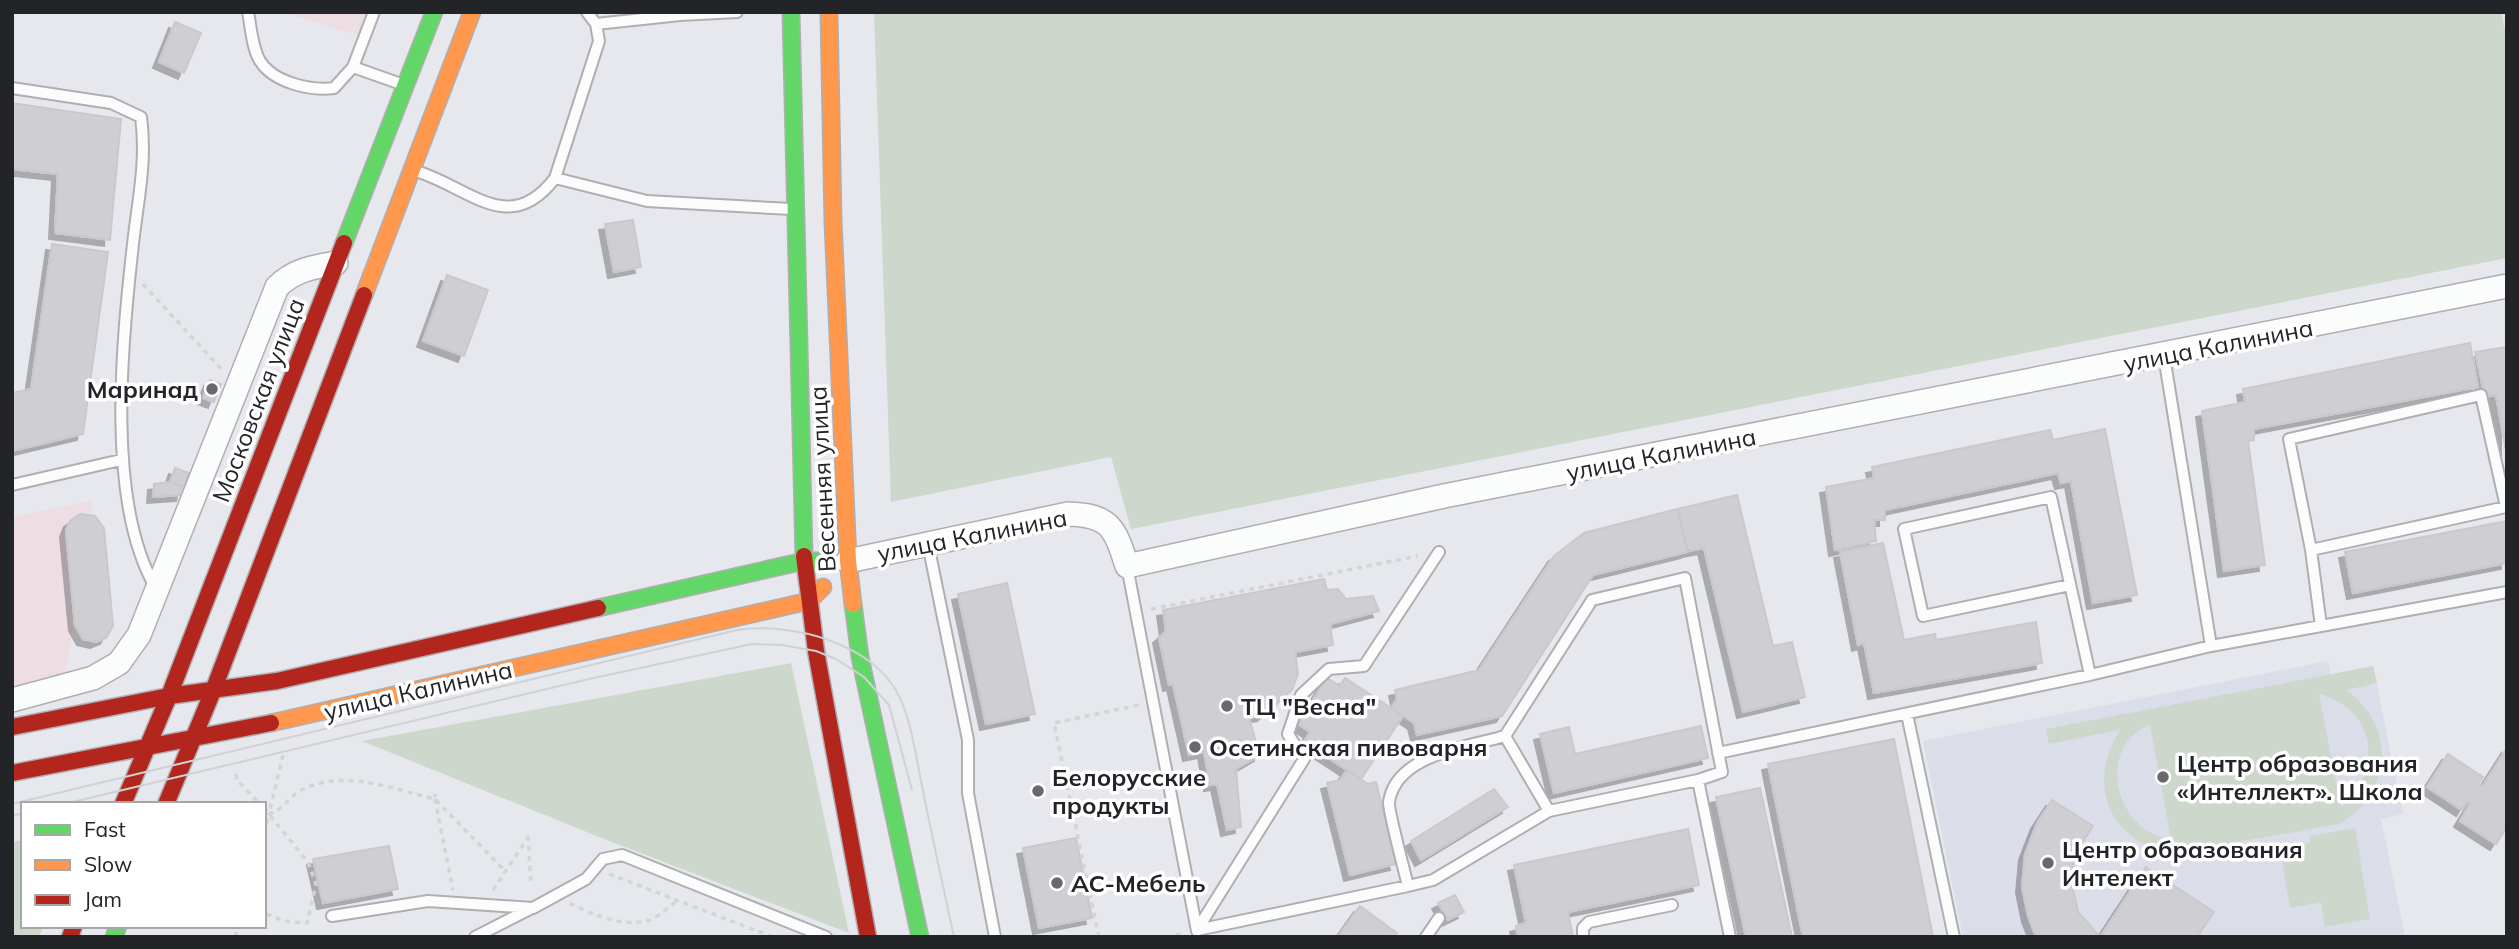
<svg xmlns="http://www.w3.org/2000/svg" width="2519" height="949" font-family="Mulish,sans-serif">
  <defs>
    <filter id="shadow"><feDropShadow dx="-6" dy="6" stdDeviation="0" flood-color="#0004"/></filter>
  </defs>
  <rect width="100%" height="100%" fill="#e7e8ed"/>
  <path fill="#ecdee3" d="M282,12H373L363,37Z
    M93,500L63,691L12,701V517Z"/>
  <path fill="#dbdde9" d="M2328,661L2331,675L2373,666L2403,814L2381,819L2405,937H1963L1923,741Z"/>
  <path fill="#cdd7cb" fill-rule="evenodd" d="M874,12H2501L2507,38V258L1131,529L1111,457L891,502Z
    M791,663L849,933L604,839L362,741Z
    M2373,666L2377,683L2346,690C2397,725 2392,794 2339,824L2176,853C2110,846 2085,784 2120,730L2049,744L2046,729ZM2319,694C2377,709 2384,772 2341,808ZM2149,725H2150L2171,839C2116,833 2094,748 2149,725Z
    M2355,828L2370,919L2325,927L2321,902L2290,908L2280,849L2310,843V836Z
    M23,840V926H43L39,937H12V842Z"/>
  <path fill="#cfcfd3" stroke="#c9c9cd" stroke-width="2" filter="url(#shadow)" d="M175,22L201,33L184,73L159,62Z
    M12,103L121,119L110,240L55,233L58,174L12,169Z
    M633,220L641,267L614,272L605,224Z
    M52,244L108,252L83,434L12,451V393L31,389Z
    M447,275L488,290L464,356L423,341Z
    M2470,343L2478,387L2254,429V440L2248,441L2265,565L2224,571L2202,411L2245,402L2243,389Z
    M2507,347V456L2496,395L2485,397L2475,352Z
    M210,380L221,384L214,402L203,398Z
    M2105,429L2137,595L2093,603L2071,481L2061,483L2058,473L1885,510V520H1874L1876,541L1835,550L1826,487L1874,478L1872,467L2050,430L2053,440Z
    M175,468L189,473L184,487L170,482Z
    M170,482L184,487L182,495L153,497L154,484Z
    M1737,495L1773,646L1792,642L1805,697L1743,712L1704,548L1688,551L1678,509Z
    M1677,509L1687,552L1593,575L1502,716L1417,735L1414,723L1391,708L1397,699L1395,690L1479,670L1554,556L1584,533Z
    M80,514L95,516L104,528L113,626L106,638L96,642L83,639L75,625L66,531L70,521Z
    M2507,521V563L2353,593L2345,552Z
    M1883,543L1904,640L1935,634L1936,640L2036,622L2042,663L1874,693L1864,643L1858,645L1840,552Z
    M1324,579L1327,590L1338,589L1346,599L1373,596L1379,611L1330,624L1333,645L1295,652L1298,674L1292,690L1263,715L1249,718L1260,755L1236,769L1241,827L1227,830L1217,784L1210,785L1204,752L1189,755L1173,684L1169,685L1159,637L1166,631L1163,610Z
    M1007,583L1035,714L986,724L958,594Z
    M1327,678L1340,686L1345,678L1403,716L1361,779L1304,742L1310,732L1298,724Z
    M1701,726L1708,758L1554,793L1540,734L1569,727L1575,754Z
    M1894,739L1933,937H1803L1768,764Z
    M2507,748V827L2496,844L2460,821L2470,804L2467,802L2462,810L2427,787L2448,754L2483,777L2478,784L2482,787Z
    M1347,770L1368,784L1376,782L1396,864L1350,875L1327,783L1340,780Z
    M1760,788L1792,937H1746L1716,797Z
    M1494,789L1508,807L1421,860L1411,841Z
    M2052,800L2093,826L2074,856L2072,884L2078,912L2100,937H2036L2028,916L2022,887L2025,854L2037,823Z
    M1688,829L1699,885L1568,912L1573,937H1518L1516,926L1526,923L1514,865Z
    M1076,838L1092,918L1039,928L1023,848Z
    M389,846L398,889L323,903L313,859Z
    M2146,867L2214,912L2197,937H2100Z
    M1455,895L1464,912L1448,920L1438,903Z
    M1360,906L1397,933L1395,937H1338Z"/>
  <g fill="none" stroke-linecap="round" stroke-linejoin="round">
    <defs>
      <path id="lane" d="M248,12C251,27 252,48 260,61C274,83 311,91 334,88L353,67
        M374,12L353,67L401,84
        M596,24L680,15L737,12
        M12,88L111,103L141,117C147,161 138,199 133,244C122,341 105,505 157,590
        M419,172C471,189 510,237 555,178L599,41L596,24L587,12
        M555,178L647,201L791,209
        M2164,356L2211,646
        M12,485L121,460
        M928,544L968,740V793L995,937
        M1127,566L1197,931
        M2070,585L1923,616L1904,529L2051,497L2090,675
        M2321,626L2507,592
        M1907,714L1954,937
        M1505,736L1549,811
        M1718,753L2090,675L2211,646L2321,626L2311,550L2289,439L2481,395L2506,507L2311,550
        M1698,780L1730,937
        M332,916L428,901L533,908L586,879L603,859L622,855L826,937
        M1197,930L1408,886L1433,880L1549,811L1698,780L1722,772L1685,578L1592,600L1505,736C1468,747 1396,754 1389,802C1388,810 1405,873 1408,886
        M1197,930L1304,759L1288,734L1301,695L1329,669L1364,666L1439,552
        M475,937L530,909
        M1426,937L1439,918
        M1583,937V928L1589,922L1672,905"/>
      <path id="street" d="M848,561L1068,514C1111,515 1115,529 1127,566L1444,496L2507,286
        M12,700L93,678L119,663L139,635L277,287C294,270 313,267 336,263"/>
      <path id="fast" d="M791,12L804,556
        M344,243L434,12
        M853,604L860,657L920,937
        M598,608L804,561H823
        M114,937L118,926"/>
      <path id="slow" d="M829,12L833,221L848,561L853,604
        M364,295L472,12
        M271,723L809,601L823,587"/>
      <path id="jam" d="M804,556L816,651L868,937
        M12,727L169,696L277,681L598,608
        M12,773L271,723
        M123,804L169,696L344,243
        M166,804L213,691L364,295
        M70,937L74,926"/>
    </defs>
    <use href="#lane" stroke="#afafb3" stroke-width="14"/>
    <use href="#street" stroke="#afafb3" stroke-width="26"/>
    <use href="#fast" stroke="#afafb3" stroke-width="19"/>
    <use href="#slow" stroke="#afafb3" stroke-width="19"/>
    <use href="#jam" stroke="#afafb3" stroke-width="19"/>
    <path stroke="#d3d4d5" stroke-width="3.5" stroke-dasharray="5 5" stroke-linecap="butt" d="M143,284L223,371
      M1151,609L1418,556
      M283,755L269,814C285,809 290,795 303,789C346,769 392,789 435,799V794
      M236,774L237,780L260,804
      M435,799L453,890
      M436,800L505,871
      M264,808L308,862L316,884L307,923L284,921L264,913
      M264,833L269,814
      M528,836L531,884
      M609,874L773,937
      M493,890L527,839
      M570,903C592,915 624,928 650,920C659,916 669,907 677,901
      M235,937L238,926
      M1099,937L1054,723L1139,705
      M1166,937L1185,933"/>
    <use href="#lane" stroke="#fbfcfc" stroke-width="10"/>
    <use href="#street" stroke="#fbfcfc" stroke-width="23"/>
    <use href="#fast" stroke="#63d668" stroke-width="16"/>
    <use href="#slow" stroke="#ff974d" stroke-width="16"/>
    <use href="#jam" stroke="#b3261e" stroke-width="16"/>
    <path stroke="#d0d1d3" stroke-width="2" d="M12,804L737,630C792,622 874,643 900,698C912,725 916,757 922,786C932,836 943,886 954,937
      M64,804L589,679L752,644L782,645L816,651L836,659L864,677L889,705L912,790
      M12,816L23,813"/>
  </g>
  <g fill="#68696d" stroke="#fff" stroke-width="2.5">
    <circle cx="212" cy="389" r="7"/>
    <circle cx="1227" cy="706" r="7"/>
    <circle cx="1195" cy="747" r="7"/>
    <circle cx="2163" cy="777" r="7"/>
    <circle cx="1038" cy="791" r="7"/>
    <circle cx="2048" cy="863" r="7"/>
    <circle cx="1057" cy="883" r="7"/>
  </g>
  <g text-anchor="middle" dominant-baseline="central" stroke-width="7" stroke-linejoin="round" paint-order="stroke">
    <g font-size="24" fill="#232428" stroke="#fff">
      <text transform="translate(2218 345) rotate(-11)">улица Калинина</text>
      <text transform="translate(258 400) rotate(-69)">Московская улица</text>
      <text transform="translate(1661 454) rotate(-11)">улица Калинина</text>
      <text transform="translate(822 479) rotate(-93)">Весенняя улица</text>
      <text transform="translate(972 535) rotate(-11)">улица Калинина</text>
      <text transform="translate(418 690) rotate(-13)">улица Калинина</text>
    </g>
    <g font-size="24" font-weight="bold" fill="#232428" stroke="#fff" text-anchor="start">
      <text x="198" y="389" text-anchor="end">Маринад</text>
      <text x="1241" y="706">ТЦ "Весна"</text>
      <text x="1209" y="747">Осетинская пивоварня</text>
      <text x="2177" y="763">Центр образования<tspan x="2177" dy="28">«Интеллект». Школа</tspan></text>
      <text x="1052" y="777">Белорусские<tspan x="1052" dy="28">продукты</tspan></text>
      <text x="2062" y="849">Центр образования<tspan x="2062" dy="28">Интелект</tspan></text>
      <text x="1071" y="883">АС-Мебель</text>
    </g>
  </g>
  <rect width="2519" height="949" fill="none" stroke="#232428" stroke-width="28"/>
  <rect x="21" y="802" width="245" height="126" fill="#ffffff" stroke="#a7a7a9" stroke-width="2"/>
  <rect x="35" y="825" width="35" height="10" fill="#63d668" stroke="#a7a7a9" stroke-width="2"/>
  <text x="84" y="837" font-size="21" fill="#232428">Fast</text>
  <rect x="35" y="860" width="35" height="10" fill="#ff974d" stroke="#a7a7a9" stroke-width="2"/>
  <text x="84" y="872" font-size="21" fill="#232428">Slow</text>
  <rect x="35" y="895" width="35" height="10" fill="#b3261e" stroke="#a7a7a9" stroke-width="2"/>
  <text x="84" y="907" font-size="21" fill="#232428">Jam</text>
</svg>
